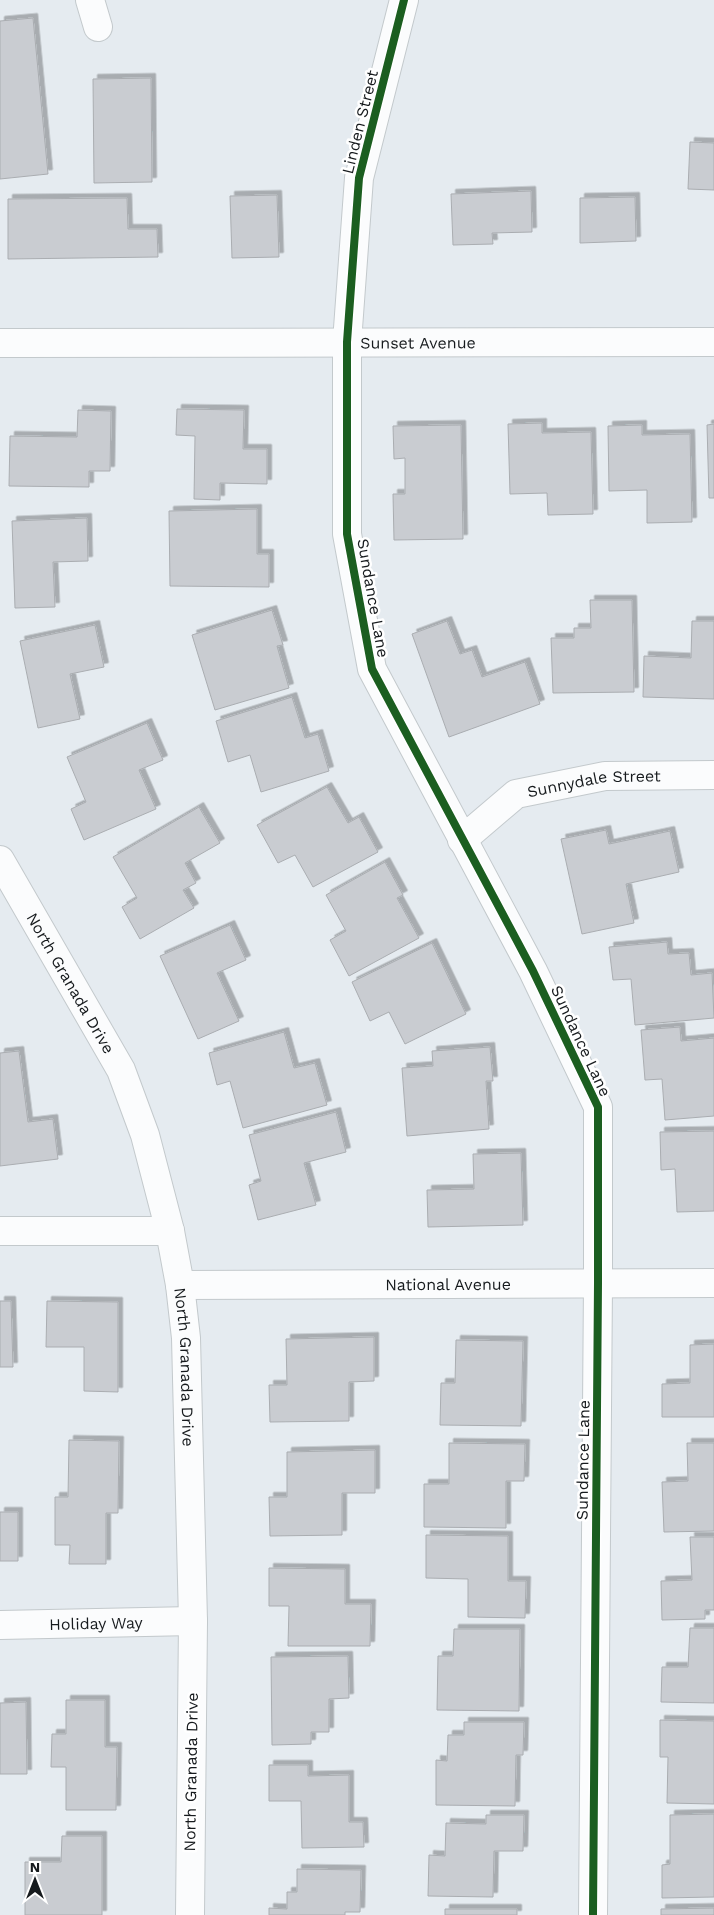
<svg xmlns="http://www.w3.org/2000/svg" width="714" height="1915" font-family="'Work Sans',sans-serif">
  <defs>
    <filter id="shadow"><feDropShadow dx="4.5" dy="-4.5" stdDeviation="0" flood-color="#0004"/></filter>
  </defs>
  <rect width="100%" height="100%" fill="#e5ebf0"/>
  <path fill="#c9ccd1" stroke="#aaadb1" filter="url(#shadow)" d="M33,18L48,174L0,179V21Z
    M151,78L152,182L94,183L93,79Z
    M690,142L714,143V190L688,189Z
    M531,191L532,232L492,233L493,244L453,245L451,194Z
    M277,195L279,257L232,258L230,196Z
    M635,197L636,241L580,243V198Z
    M127,198L128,229H157L158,257L8,259V199Z
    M177,409L244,410L243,449H267V484L220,483V500L194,499L195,436L176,435Z
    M78,410L111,411L110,471H89V487L9,486L10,436L77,437Z
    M542,423V433L591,432L593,514L548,515L547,493L510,494L508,424Z
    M714,424V498H709L707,425Z
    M461,425L463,539L394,540L393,494H405V458L394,459L393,426Z
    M642,425V435L690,434L692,522L647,523V490L609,491L608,426Z
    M257,509V554H269V587L170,586L169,511Z
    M87,518L88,561L53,562L55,607L15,608L12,521Z
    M590,600H632L634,692L553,693L551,638H574V628H591Z
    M272,610L283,645L277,646L289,688L215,710L192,635Z
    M447,621L460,654L472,650L482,677L525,662L540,704L449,737L412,634Z
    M692,621H714V699L643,697L644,656L691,658Z
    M95,625L104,667L70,674L80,719L38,728L20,641Z
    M292,697L305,738L318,734L329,771L261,792L250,755L228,762L216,721Z
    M147,723L163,760L139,770L156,809L84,840L71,809L86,802L67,757Z
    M327,787L348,823L359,817L378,852L313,887L295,855L278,863L257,825Z
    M199,807L220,843L185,863L196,883L183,890L194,908L140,939L122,907L137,898L113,857Z
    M606,830L609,844L670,831L679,872L626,884L634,923L582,934L561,839Z
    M385,862L403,895L397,898L419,938L349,976L330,940L346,931L326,895Z
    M230,925L246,960L217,973L239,1021L198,1039L160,956Z
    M667,942L668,954L689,953L691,975L712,973L714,1018L635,1025L631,979L613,980L609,947Z
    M432,943L466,1014L405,1044L389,1012L370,1021L352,982Z
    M680,1027L681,1041L714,1038V1116L665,1120L662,1079L645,1080L641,1030Z
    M284,1032L294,1068L315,1063L327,1105L243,1128L230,1081L217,1085L209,1053Z
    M490,1047L493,1081H486L489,1129L407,1136L402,1068L433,1066L432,1051Z
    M19,1051L28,1122L53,1119L58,1159L0,1166V1053Z
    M336,1112L346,1152L304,1163L316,1205L258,1220L249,1185L261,1181L249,1135Z
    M714,1131V1211L677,1212L675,1169L661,1170L660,1132Z
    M521,1153L523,1225L428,1227L427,1190L474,1189L473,1154Z
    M0,1301H11L13,1367H0Z
    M47,1301L118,1302V1392L84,1391V1347H46Z
    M374,1337V1381L349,1382V1421L270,1422L269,1385H287L286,1339Z
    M456,1340L523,1341L521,1426L440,1425L441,1383H455Z
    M714,1344V1417H662V1384L690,1383V1345Z
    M69,1440L119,1441L118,1513H106V1564H69L70,1545H55V1497H68Z
    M449,1443L525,1444L524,1481H506V1528L424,1527V1484H449Z
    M687,1443H714V1531L664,1532L662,1482L688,1481Z
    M375,1450V1493H342V1535L270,1536L269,1497H287V1452Z
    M0,1512H18V1561H0Z
    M426,1535L508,1536V1581H526L525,1618L468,1617V1579L426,1578Z
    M690,1537H714V1610H705V1619L662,1620L661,1581L692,1580Z
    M269,1568L345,1569V1604H371L370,1646H288L289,1606H269Z
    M690,1628H714V1703L661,1702L662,1667H688Z
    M454,1629H520L519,1711L437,1710L438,1656H453Z
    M348,1656L349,1698L329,1699V1732H311V1744L272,1745L271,1657Z
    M66,1700H105V1747H117L116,1810H66V1767H51L52,1734H66Z
    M26,1702L27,1774H0V1703Z
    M660,1720L714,1721V1804L667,1803L668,1757H660Z
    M464,1722H524L523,1755H516L515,1806L436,1805V1760L447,1761L448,1735H464Z
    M269,1765H308V1776L349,1775V1822H363L364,1847L302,1848L301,1801H269Z
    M714,1814V1897L662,1898V1865L670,1864V1815Z
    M486,1815H524L523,1851H494L493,1897L428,1896L429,1855L445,1856L446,1823L486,1824Z
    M62,1836H102V1915H25V1862H61Z
    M297,1869L361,1870L360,1912H345V1915H269V1908L287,1909V1892H297Z
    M714,1908V1915H661V1909Z
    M445,1909H517V1915H445Z"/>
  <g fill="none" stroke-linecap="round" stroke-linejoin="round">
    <defs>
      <g id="minor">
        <path d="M90,0L98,27"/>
        <path d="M404,0L359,178L347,342V534L372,669L533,971L598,1107V1283L593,1915"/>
        <path id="s1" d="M462,840L516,794L605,776L714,775"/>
        <path id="s2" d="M0,860L121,1070L145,1135L170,1231L180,1285L186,1338L193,1621L190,1915"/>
        <path d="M0,1231H170"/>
        <path id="s3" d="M180,1285L714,1283"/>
        <path id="s4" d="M0,1625L193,1621"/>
      </g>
      <g id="major">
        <path id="s5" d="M0,343L714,342"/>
      </g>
    </defs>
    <use href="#minor" stroke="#c3c9cc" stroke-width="30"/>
    <use href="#major" stroke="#c3c9cc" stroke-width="30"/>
    <use href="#minor" stroke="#fbfcfd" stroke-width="28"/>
    <use href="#major" stroke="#fbfcfd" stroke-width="28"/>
    <defs>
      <path id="cycleway" d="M404,0L359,178L347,342V534L372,669L533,971L598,1107V1283L593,1915"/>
    </defs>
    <use href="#cycleway" stroke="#fff" stroke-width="11"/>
    <use href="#cycleway" stroke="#1b5e20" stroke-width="8"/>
  </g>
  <g text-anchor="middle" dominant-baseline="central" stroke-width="5" stroke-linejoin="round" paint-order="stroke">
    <g font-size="16" fill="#161a1d" stroke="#fff">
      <text transform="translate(360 122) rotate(-76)">Linden Street</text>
      <text stroke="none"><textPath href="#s5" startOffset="418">Sunset Avenue</textPath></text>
      <text transform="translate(373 598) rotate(80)">Sundance Lane</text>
      <text stroke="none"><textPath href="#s1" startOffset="150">Sunnydale Street</textPath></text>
      <text stroke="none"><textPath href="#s2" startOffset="142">North Granada Drive</textPath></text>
      <text transform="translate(581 1041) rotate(65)">Sundance Lane</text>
      <text stroke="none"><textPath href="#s3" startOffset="268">National Avenue</textPath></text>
      <text stroke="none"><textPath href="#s2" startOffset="548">North Granada Drive</textPath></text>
      <text transform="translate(583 1460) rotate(-89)">Sundance Lane</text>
      <text stroke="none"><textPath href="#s4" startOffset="96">Holiday Way</textPath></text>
      <text transform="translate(191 1772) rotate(-89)">North Granada Drive</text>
    </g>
  </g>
  <g transform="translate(35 1880)" stroke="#ffffff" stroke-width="4" paint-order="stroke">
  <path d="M0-4L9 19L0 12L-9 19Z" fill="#161a1d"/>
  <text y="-8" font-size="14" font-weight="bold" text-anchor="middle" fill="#161a1d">N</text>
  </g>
</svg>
